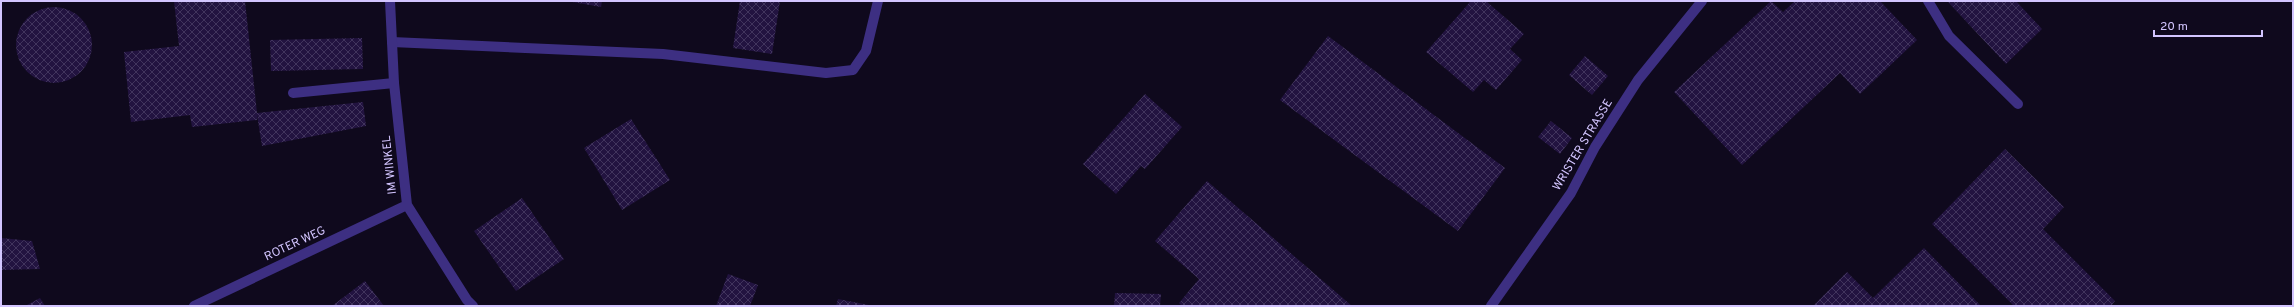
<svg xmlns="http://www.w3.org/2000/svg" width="2294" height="307" font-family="Overpass,sans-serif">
  <defs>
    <pattern id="building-cross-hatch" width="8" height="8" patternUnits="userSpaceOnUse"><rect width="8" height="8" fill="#221340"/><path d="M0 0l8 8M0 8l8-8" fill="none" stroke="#41345d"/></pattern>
  </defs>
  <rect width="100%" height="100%" fill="#0f091d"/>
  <path fill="url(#building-cross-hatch)" d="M174,1H245L257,113L363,102L366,126L262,146L257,115V120L192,127L190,115L131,122L124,52L179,46Z
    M567,1H602L601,7Z
    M740,1H780L772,54L733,48Z
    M1471,1H1486L1524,34L1510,49L1522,60L1496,90L1484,80L1473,92L1426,52Z
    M1771,1L1783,12L1795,1H1880L1917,40L1860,94L1840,73L1742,165L1674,92Z
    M1947,1H2016L2042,29L2006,64Z
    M16 45a38 38 0 1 1 76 0a38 38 0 1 1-76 0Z
    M1328,36L1505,168L1458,231L1280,100Z
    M362,38L363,69L271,71L270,40Z
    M1585,56L1608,76L1592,95L1569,75Z
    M1145,94L1182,127L1145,169L1141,166L1116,194L1083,164Z
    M631,119L670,180L622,210L584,148Z
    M1551,121L1572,138L1560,154L1538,137Z
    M2005,149L2064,207L2043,229L2115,301L2111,306H2014L1932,224Z
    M1207,181L1352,306H1182L1179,303L1199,279L1155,241Z
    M522,198L564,259L516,291L474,231Z
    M1,238L32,241L40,269L1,270Z
    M1924,248L1981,306H1813L1847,272L1873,298Z
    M728,274L758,285L750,306H716Z
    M365,281L384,306H332Z
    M1115,293L1161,294L1160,306H1114Z
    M40,298L45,306H25Z
    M838,299L869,305V306H836Z"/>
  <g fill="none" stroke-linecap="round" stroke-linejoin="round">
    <path stroke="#3d2f82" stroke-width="10" d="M1928,1L1949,36L2018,104
      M392,42L663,54L826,73L853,70L866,51L878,1
      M293,93L394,83"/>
    <path stroke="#3d2f82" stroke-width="10" d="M390,1L394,83L407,205L467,300L473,306
      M194,306L407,205"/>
    <path stroke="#3d2f82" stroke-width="10" d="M1491,306L1571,193L1595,147L1638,80L1702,1"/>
  </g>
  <g text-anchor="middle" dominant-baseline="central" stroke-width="3" stroke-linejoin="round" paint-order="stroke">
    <g font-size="12" fill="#d3c5ff" stroke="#0f091d">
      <text transform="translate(1583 145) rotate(-59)">WRISTER STRASSE</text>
      <text transform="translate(390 165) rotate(-96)">IM WINKEL</text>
      <text transform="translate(295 244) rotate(-25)">ROTER WEG</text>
    </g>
  </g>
  <rect width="2294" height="307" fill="none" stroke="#d3c5ff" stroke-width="4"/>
  <path d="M2154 30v6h108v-6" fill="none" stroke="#d3c5ff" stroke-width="2"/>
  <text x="2160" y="30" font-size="12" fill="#d3c5ff" stroke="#0f091d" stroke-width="3" paint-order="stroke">20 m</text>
</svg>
